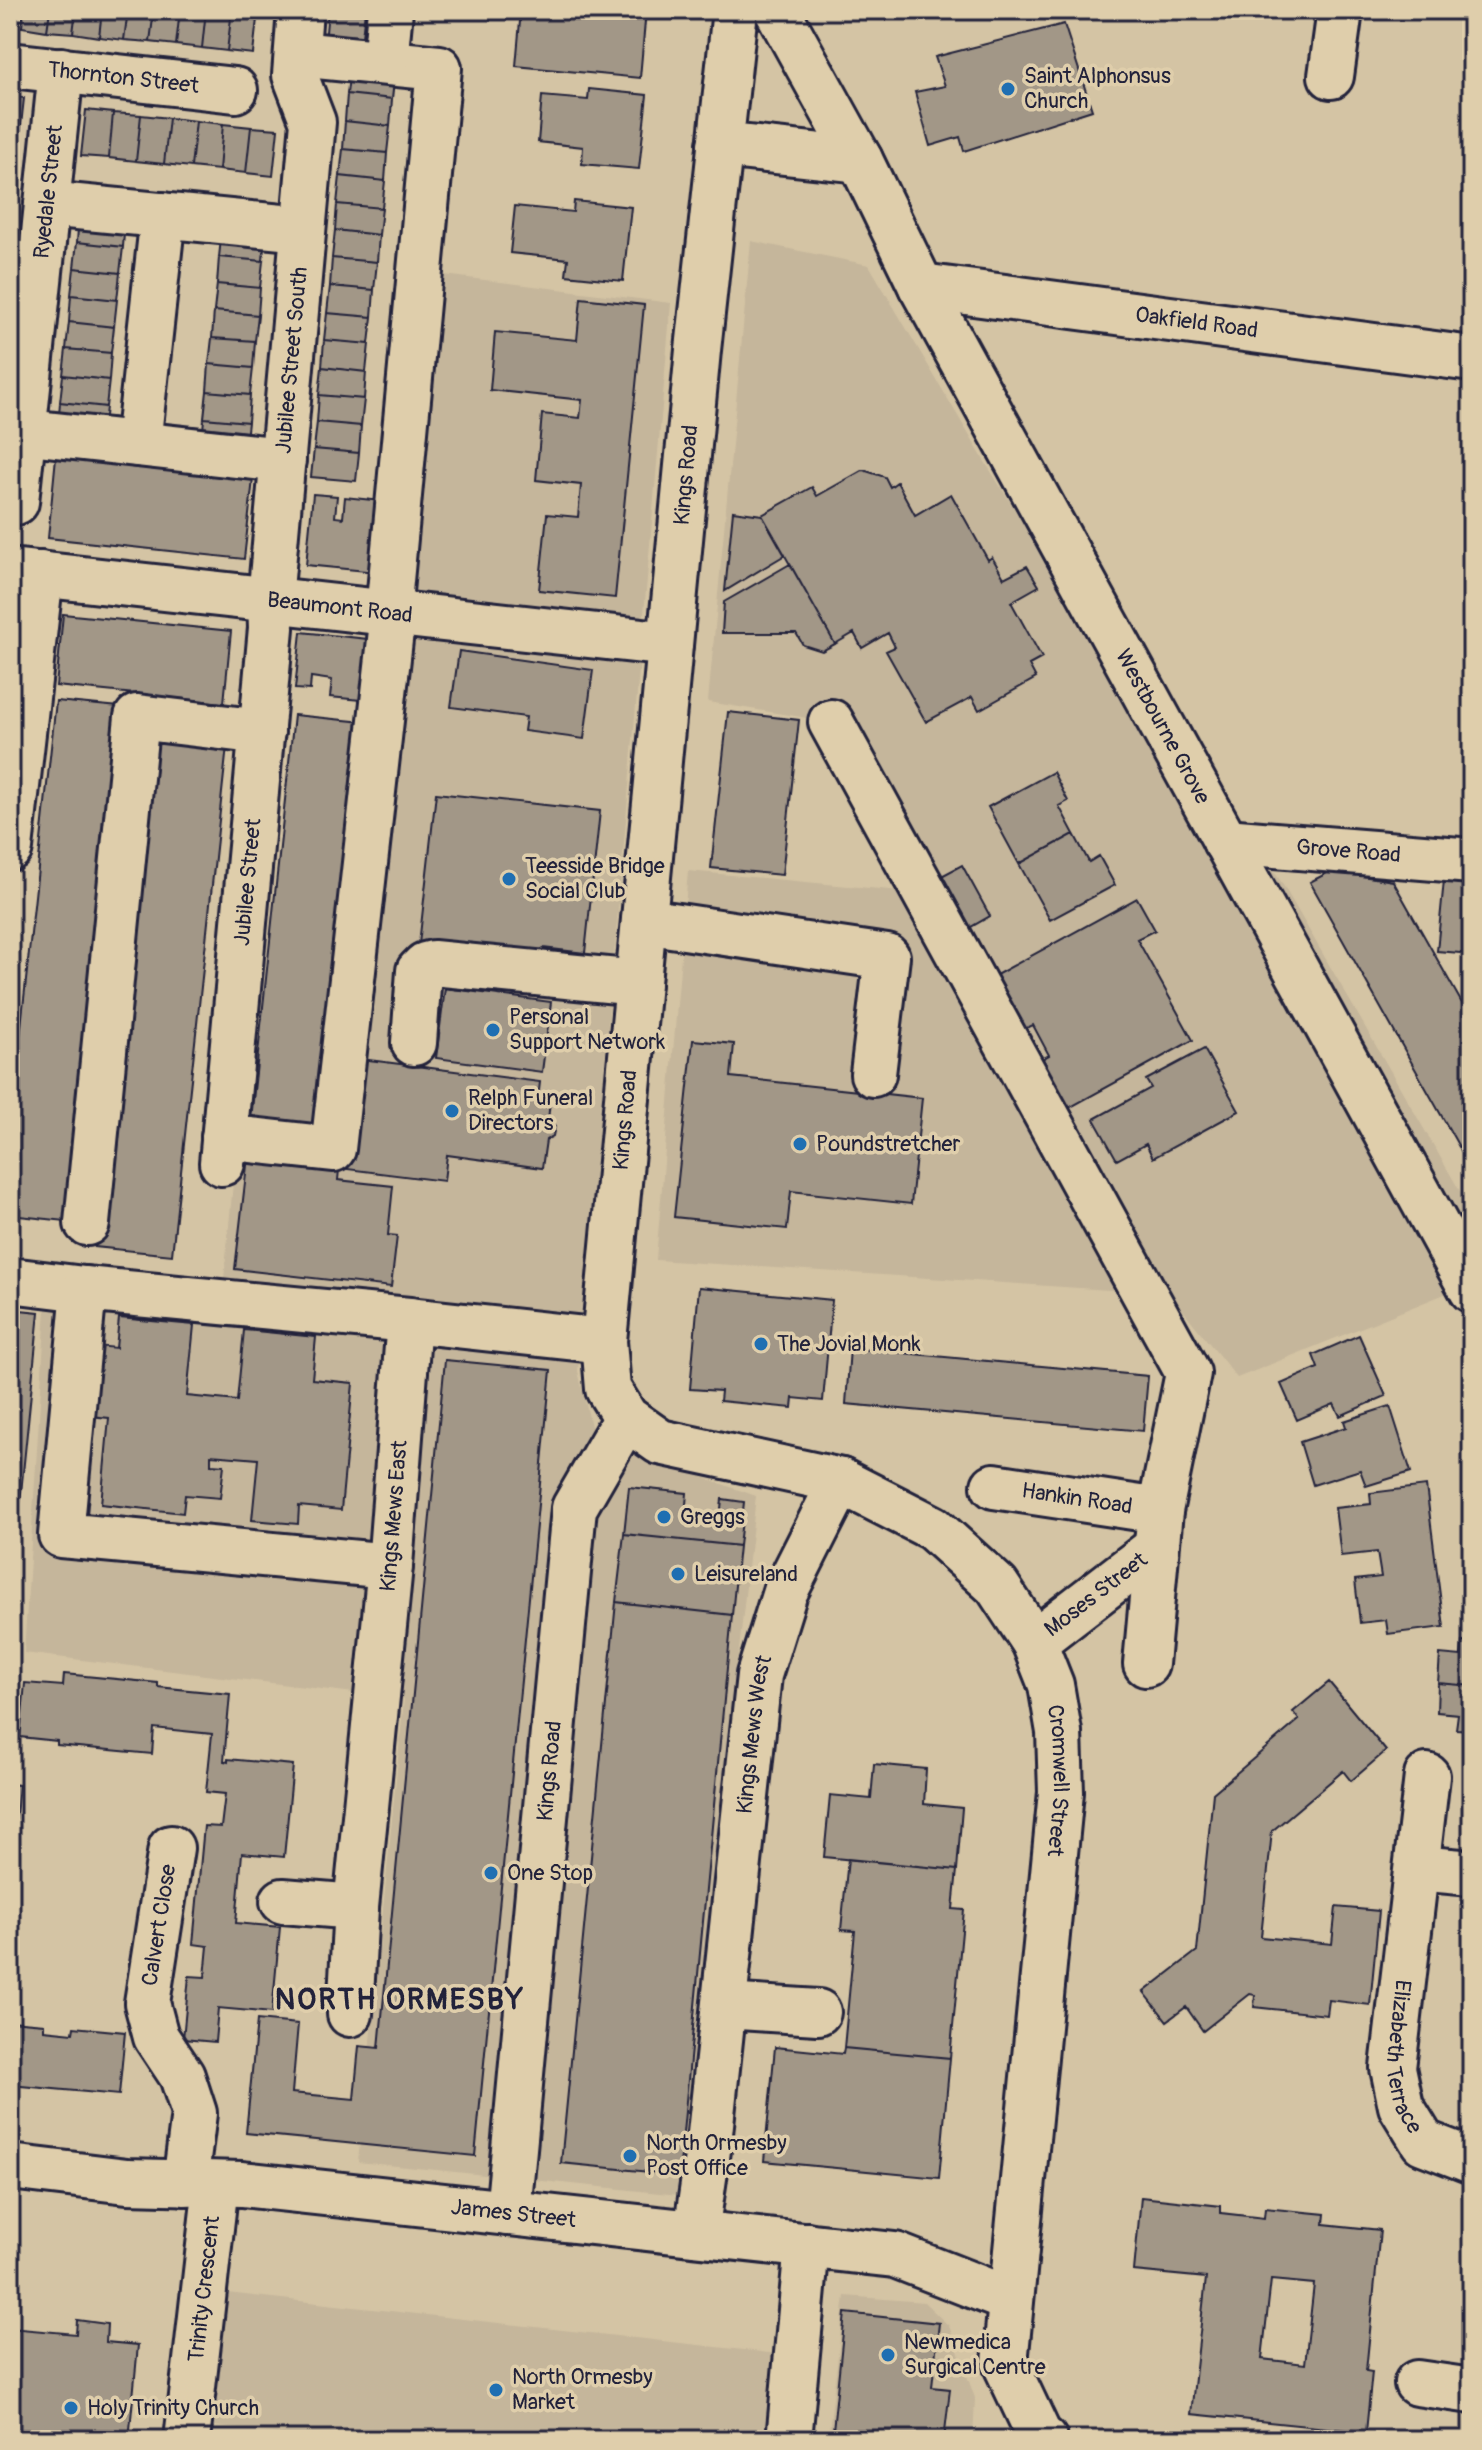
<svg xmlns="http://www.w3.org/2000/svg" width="1482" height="2450" font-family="Pangolin,sans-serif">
  <rect width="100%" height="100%" fill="#d4c4a4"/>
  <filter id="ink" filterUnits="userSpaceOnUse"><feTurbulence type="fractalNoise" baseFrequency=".0125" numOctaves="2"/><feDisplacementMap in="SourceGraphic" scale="16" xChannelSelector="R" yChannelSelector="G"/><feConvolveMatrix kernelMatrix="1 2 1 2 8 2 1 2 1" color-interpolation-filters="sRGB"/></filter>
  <g filter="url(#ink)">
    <path fill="#c5b69b" d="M751,241L869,265L985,462L1126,687L1149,675L1283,885L1472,1212V1283L1237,1378L1170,1294L656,1260L688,871L901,891L820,720L708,702Z
      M436,274L671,303L578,1371L594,1439L756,1496L679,2195L358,2162L404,1699L24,1653L49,1262L224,1279L237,1140L345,1152Z
      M227,2293L779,2354L770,2440H335L212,2426Z
      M845,2296L924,2302L949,2326L975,2398L973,2440H828Z"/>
    <path fill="#a29787" stroke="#22223b" stroke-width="2" fill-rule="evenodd" d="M10,10H24L22,27L10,26Z
      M24,10H50L47,31L22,27Z
      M50,10H76L73,33L47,31Z
      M76,10H102L99,37L73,33Z
      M102,10H128L124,40L99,37Z
      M128,10H154L150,42L124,40Z
      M154,10H180L176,45L150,42Z
      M180,10H206L202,48L176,45Z
      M206,10H232L227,51L202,48Z
      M232,10H258L253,54L227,51Z
      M328,10H365L361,46L325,43Z
      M521,10H646L640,78L516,66Z
      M1064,24L1092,110L964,151L960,137L930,146L915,92L945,86L935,57Z
      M350,67L395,71L392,99L347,94Z
      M589,89L647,95L639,169L582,164L583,147L538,142L542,96L588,100Z
      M347,94L392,99L390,126L345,121Z
      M10,96L24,98L19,144L10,143Z
      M86,110L113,113L109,158L81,156Z
      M113,113L141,115L136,161L109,158Z
      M141,115L169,118L164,164L136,161Z
      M169,118L196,121L191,167L164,164Z
      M196,121L223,124L219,170L191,167Z
      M345,121L390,126L387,153L343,149Z
      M223,124L251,127L246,173L219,170Z
      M251,127L278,129L273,176L246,173Z
      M343,149L387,153L385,181L340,176Z
      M340,176L385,181L382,208L337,204Z
      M574,201L631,207L623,281L566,275L568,259L510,253L515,206L573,212Z
      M337,204L382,208L379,235L335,230Z
      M79,215L125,220L123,247L77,242Z
      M222,230L265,234L263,261L219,257Z
      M335,230L379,235L377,262L332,258Z
      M77,242L123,247L120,273L74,268Z
      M219,257L263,261L260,288L217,284Z
      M332,258L377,262L374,290L330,286Z
      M74,268L120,273L117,300L71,295Z
      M217,284L260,288L258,315L214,311Z
      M330,286L374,290L372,317L327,313Z
      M71,295L117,300L114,327L69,322Z
      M581,298L644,305L615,598L539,590L547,514L578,517L581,485L536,480L542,414L580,418L582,400L490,390L495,332L577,340Z
      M214,311L258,315L255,341L212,338Z
      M327,313L372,317L369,344L324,340Z
      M69,322L114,327L111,353L66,349Z
      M212,338L255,341L253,368L209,364Z
      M324,340L369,344L366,372L322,367Z
      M66,349L111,353L109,380L63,375Z
      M209,364L253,368L250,395L207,391Z
      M322,367L366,372L364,399L319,395Z
      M63,375L109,380L106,407L60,402Z
      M207,391L250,395L248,422L204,418Z
      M319,395L364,399L361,426L317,422Z
      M60,402L106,407L103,433L58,429Z
      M204,418L248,422L245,449L202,444Z
      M317,422L361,426L359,453L314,449Z
      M314,449L359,453L356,481L311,477Z
      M56,457L253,479L244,559L48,538Z
      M863,470L885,477L890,487L897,482L915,515L951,494L988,560L992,557L1004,578L1027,566L1039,586L1011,602L1042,658L1029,665L1036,678L979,710L972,697L926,722L886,651L895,647L888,633L862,648L854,633L835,644L762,515L812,487L817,496Z
      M313,494L337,496L335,517L343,518L345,497L381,501L386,573L306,565Z
      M733,511L762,515L785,555L725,591Z
      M790,564L835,644L822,651L803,645L796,633H722L724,602Z
      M63,614L231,631L224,703L56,686Z
      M301,632L387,641L383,685L363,682L361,700L330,697L332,680L311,677L310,690L295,689Z
      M459,651L593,670L584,739L524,731L526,717L451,707Z
      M56,701L130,708L75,1222L10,1215V1129Z
      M728,712L799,720L782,875L711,868Z
      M294,715L373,723L328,1138L250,1129Z
      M150,728L228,737L172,1255L95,1247Z
      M1053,772L1068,801L1059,806L1074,834L1019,864L988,807Z
      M436,793L600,811L585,953L544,948L542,967L418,953Z
      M1074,834L1089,862L1099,856L1115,885L1050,920L1019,864Z
      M962,865L990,916L962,932L934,880Z
      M1331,871L1393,881L1472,1021V1170L1310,882Z
      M1444,880L1472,882V954L1437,951Z
      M1137,898L1155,930L1137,939L1193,1040L1060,1113L1033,1064L1049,1055L1033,1025L1016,1033L987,980Z
      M445,988L551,1002L542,1072L436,1058Z
      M693,1040L734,1044L731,1077L922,1098L911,1204L791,1191L787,1229L674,1217Z
      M1204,1049L1239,1111L1153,1158L1146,1144L1117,1160L1094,1119L1151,1088L1146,1080Z
      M361,1059L540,1082L538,1099L550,1100L548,1121L555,1126L553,1136L546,1140L542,1168L447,1155L444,1181L347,1169Z
      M249,1148L340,1159L338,1180L393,1186L388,1235L397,1236L391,1287L235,1269Z
      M699,1287L832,1300L823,1401L793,1398L792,1408L720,1401L721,1391L690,1389Z
      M10,1309L39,1312L17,1533L10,1532Z
      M119,1318L194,1325L187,1396L237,1401L244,1330L316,1337L312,1379L353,1383L341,1510L299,1506L298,1524L252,1520L258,1459L211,1455V1464L224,1465L220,1498L185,1495L183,1513L101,1504L109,1418L90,1416L97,1346L116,1348Z
      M1359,1335L1386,1396L1340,1416L1334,1404L1297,1420L1281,1384L1318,1368L1313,1355Z
      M850,1348L1148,1376L1143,1431L846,1404Z
      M445,1360L551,1370L475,2156L246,2133L257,2020L298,2024L292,2093L354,2099L359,2046L379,2048Z
      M1390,1406L1411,1472L1366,1486L1360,1470L1313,1485L1300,1442L1346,1427L1344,1421Z
      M1426,1486L1444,1627L1388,1634L1386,1620L1360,1623L1355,1580L1381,1577L1377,1552L1341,1556L1335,1508L1371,1504L1370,1493Z
      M629,1487L687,1493L685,1516L720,1519L722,1499L744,1502L739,1546L624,1534Z
      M624,1534L739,1546L732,1615L616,1602Z
      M616,1602L732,1615L679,2175L561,2163Z
      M1462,1642L1472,1643V1686L1438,1683L1440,1654L1461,1656Z
      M64,1674L158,1683V1687L230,1694L224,1761L228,1762V1759L293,1765L284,1857L242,1853L236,1923L280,1927L272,2013L218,2008L215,2042L183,2039L189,1976L205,1977L208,1946L193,1944L204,1826L221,1827L225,1794L206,1792L212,1734L154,1728L152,1754L57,1745V1741L20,1737L25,1683L63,1686Z
      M1329,1682L1386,1751L1351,1781L1343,1771L1272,1831L1261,1937L1332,1944L1336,1907L1379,1911L1370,2005L1329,2000L1327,2015L1254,2007L1255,1995L1250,1994L1203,2031L1186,2007L1167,2021L1144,1992L1197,1951L1213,1793L1299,1720L1293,1712Z
      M1438,1683L1472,1686V1730L1456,1729L1458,1714L1437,1712Z
      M874,1764L926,1769L924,1804L962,1808L957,1870L824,1857L830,1795L871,1799Z
      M10,1784L19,1785L10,1880Z
      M848,1859L957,1870L953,1909L964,1910L950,2058L844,2048L855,1931L841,1930Z
      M10,2021L44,2024V2030L73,2033L74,2027L125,2032L119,2095L10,2085Z
      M775,2047L843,2054L844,2048L950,2058L939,2178L764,2161Z
      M1141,2197L1221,2206V2213L1264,2218L1265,2208L1325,2214L1324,2224L1380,2230L1366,2371L1372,2372L1366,2432L1191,2414L1206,2278L1134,2271ZM1271,2280L1314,2284L1305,2364L1262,2359Z
      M845,2313L939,2323L932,2387L950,2389L944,2440H832Z
      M77,2320L107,2324L106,2342L138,2345L129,2440H10V2328L76,2334Z"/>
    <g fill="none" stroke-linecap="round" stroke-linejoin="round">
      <defs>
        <g id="minor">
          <path id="s1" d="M735,10L698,350L604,1341L608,1389L626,1418L660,1442L841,1481L933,1528L997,1586L1034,1642L1051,1685L1059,1732L1061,1792L1005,2363L1039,2435L1045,2440"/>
          <path id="s2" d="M777,10L860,160L921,286L1472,1290"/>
          <path d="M297,54L439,68L388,613"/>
          <path d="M385,62L390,10"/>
          <path id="s3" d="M10,65L235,90"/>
          <path d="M1331,76L1340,10"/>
          <path d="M720,145L860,160"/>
          <path d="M47,204L303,229"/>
          <path id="s4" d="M921,286L1472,359"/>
          <path d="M10,430L283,460"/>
          <path d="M138,444L163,215"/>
          <path id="s5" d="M16,502L61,70"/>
          <path id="s6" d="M10,571L670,644"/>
          <path d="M831,722L1188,1373L1160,1511L1146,1664"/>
          <path id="s7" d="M1225,841L1472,861"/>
          <path d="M10,848L41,574"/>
          <path d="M644,921L887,957L873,1074"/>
          <path d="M414,1043L419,971L425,965L433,963L638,983"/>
          <path d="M224,1137L333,1149L393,613"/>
          <path id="s8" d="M222,1163L271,628L270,600L313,122L295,75L300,10"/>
          <path d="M87,1223L137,717L262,732"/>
          <path d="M10,1280L84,1289"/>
          <path id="s9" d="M994,1486L1160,1511"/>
          <path d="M390,1566L61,1535L84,1289L409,1320"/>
          <path id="s10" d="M1034,1642L1156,1548"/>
          <path id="s11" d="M1427,1776L1393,2068L1401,2106L1423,2142L1472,2161"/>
          <path d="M171,1848L147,2003L156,2037L182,2076L194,2113L185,2183"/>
          <path d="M1417,1868L1472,1873"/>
          <path d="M283,1901L356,1907"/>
          <path d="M724,2006L818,2012"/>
          <path id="s12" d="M350,2014L356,1907L390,1566L409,1320L604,1341"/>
          <path id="s13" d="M10,2167L127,2181L242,2184L895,2255L1010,2300"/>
          <path id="s14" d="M508,2213L574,1508L626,1418"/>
          <path id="s15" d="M696,2233L709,2143L759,1675L785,1592L841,1481"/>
          <path d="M1417,2383L1472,2391"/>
          <path id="s16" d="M187,2440L216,2184"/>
          <path d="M789,2440L807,2245"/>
        </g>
      </defs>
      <use href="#minor" stroke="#22223b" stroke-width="50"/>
      <use href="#minor" stroke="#dfceab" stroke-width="44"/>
    </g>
  </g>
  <g fill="#1f6fb2" stroke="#dfceab" stroke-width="3">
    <circle cx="1008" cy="89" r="8"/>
    <circle cx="509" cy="879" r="8"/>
    <circle cx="493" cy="1030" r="8"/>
    <circle cx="452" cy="1111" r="8"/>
    <circle cx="800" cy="1144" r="8"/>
    <circle cx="761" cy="1344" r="8"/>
    <circle cx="664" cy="1517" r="8"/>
    <circle cx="678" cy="1574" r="8"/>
    <circle cx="491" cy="1873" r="8"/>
    <circle cx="630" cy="2156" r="8"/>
    <circle cx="888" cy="2355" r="8"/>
    <circle cx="496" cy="2390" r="8"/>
    <circle cx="71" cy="2408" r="8"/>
  </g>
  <g text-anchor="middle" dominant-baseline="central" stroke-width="7" stroke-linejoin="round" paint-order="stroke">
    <g font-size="22" fill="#22223b" stroke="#dfceab" text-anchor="start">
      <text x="1024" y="76">Saint Alphonsus<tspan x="1024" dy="25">Church</tspan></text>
      <text x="525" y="866">Teesside Bridge<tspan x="525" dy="25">Social Club</tspan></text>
      <text x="509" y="1017">Personal<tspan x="509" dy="25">Support Network</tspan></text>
      <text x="468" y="1098">Relph Funeral<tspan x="468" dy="25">Directors</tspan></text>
      <text x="816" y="1144">Poundstretcher</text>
      <text x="777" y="1344">The Jovial Monk</text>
      <text x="680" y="1517">Greggs</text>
      <text x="694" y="1574">Leisureland</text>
      <text x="507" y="1873">One Stop</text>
      <text x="646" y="2143">North Ormesby<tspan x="646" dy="25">Post Office</tspan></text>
      <text x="904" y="2342">Newmedica<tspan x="904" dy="25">Surgical Centre</tspan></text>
      <text x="512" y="2377">North Ormesby<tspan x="512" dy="25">Market</tspan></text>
      <text x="87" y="2408">Holy Trinity Church</text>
    </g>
    <g font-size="22" fill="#22223b" stroke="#dfceab">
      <text stroke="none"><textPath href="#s3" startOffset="114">Thornton Street</textPath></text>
      <text stroke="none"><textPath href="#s5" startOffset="312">Ryedale Street</textPath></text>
      <text stroke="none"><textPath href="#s4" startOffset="278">Oakfield Road</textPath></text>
      <text stroke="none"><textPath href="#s8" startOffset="806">Jubilee Street South</textPath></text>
      <text transform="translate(686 475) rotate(-85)">Kings Road</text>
      <text stroke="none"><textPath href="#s6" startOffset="332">Beaumont Road</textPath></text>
      <text stroke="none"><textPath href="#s2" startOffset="814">Westbourne Grove</textPath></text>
      <text stroke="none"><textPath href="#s7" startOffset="124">Grove Road</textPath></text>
      <text stroke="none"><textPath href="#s8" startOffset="282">Jubilee Street</textPath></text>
      <text transform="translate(625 1120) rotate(-85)">Kings Road</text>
      <text stroke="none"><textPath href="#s9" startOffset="84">Hankin Road</textPath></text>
      <text stroke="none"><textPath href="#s12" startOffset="500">Kings Mews East</textPath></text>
      <text stroke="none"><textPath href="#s10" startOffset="78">Moses Street</textPath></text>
      <text stroke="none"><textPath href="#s15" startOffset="502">Kings Mews West</textPath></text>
      <text stroke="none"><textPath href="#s14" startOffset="444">Kings Road</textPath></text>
      <text stroke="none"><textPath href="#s1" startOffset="2046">Cromwell Street</textPath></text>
      <text transform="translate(159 1925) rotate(-81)">Calvert Close</text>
      <text stroke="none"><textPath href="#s11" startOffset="284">Elizabeth Terrace</textPath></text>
      <text stroke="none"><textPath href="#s13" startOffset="506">James Street</textPath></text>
      <text stroke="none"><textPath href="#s16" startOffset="152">Trinity Crescent</textPath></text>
    </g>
    <g font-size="30" font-weight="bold" letter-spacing="2" fill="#22223b" stroke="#dfceab">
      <text x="400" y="1999">NORTH ORMESBY</text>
    </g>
  </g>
  <rect width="1482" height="2450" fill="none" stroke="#dfceab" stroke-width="40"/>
  <rect x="20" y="20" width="1442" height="2410" fill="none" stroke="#22223b" stroke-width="3" filter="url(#ink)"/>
</svg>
